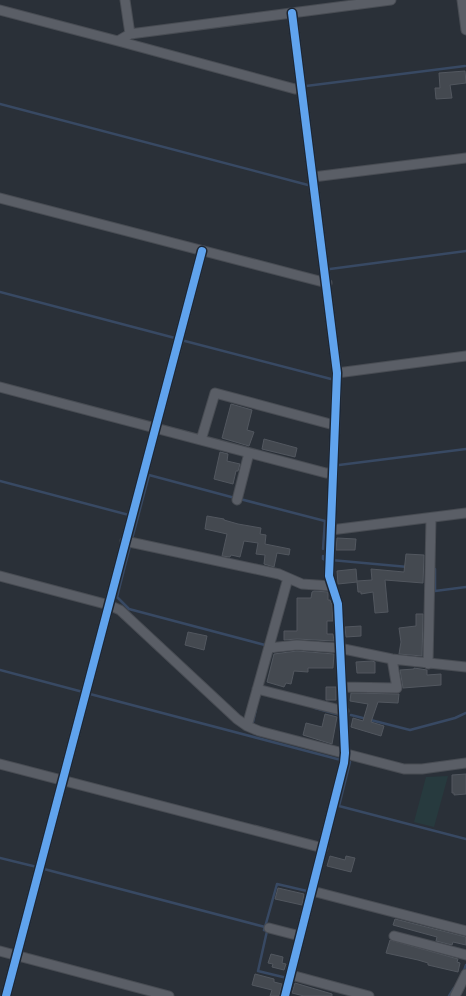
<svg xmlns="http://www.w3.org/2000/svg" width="466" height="996" font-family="Cabin,sans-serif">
  <rect width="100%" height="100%" fill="#2a3038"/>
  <path fill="#273a3e" d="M448,776L434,827L414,822L426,777Z"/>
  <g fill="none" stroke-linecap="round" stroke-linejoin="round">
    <path stroke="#384963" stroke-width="2.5" d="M306,86L465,66
      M0,104L308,185
      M330,269L466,251
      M0,292L175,338
      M181,340L331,379
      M339,465L466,449
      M0,481L129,515
      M240,499L325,521L323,549
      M132,539L149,475L235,498
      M130,546L117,597L129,609L265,645
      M323,556V559L325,560
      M331,560L408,567
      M432,569H435V591L466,587
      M0,670L83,692
      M90,694L341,760
      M315,708L340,715
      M351,715L410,730L455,718L466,713
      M253,722L256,709
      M350,762L339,806L466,839
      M0,858L37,867
      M44,869L265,927L264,930L267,931L258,971L287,978
      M265,927L277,884L307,891
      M463,973L466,965
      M449,996L454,988"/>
  </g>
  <path fill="#444950" stroke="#52575f" d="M465,71L466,83L450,85L452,98L436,99L435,88H440L439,73Z
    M231,404L252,410L247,430L254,432L249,446L222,438Z
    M264,439L297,448L295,457L262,449Z
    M220,452L228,454L227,461L240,464L238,471H236L233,484L214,479Z
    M207,516L224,519V520L238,524L261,528L260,534L266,535L265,544L290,549L289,555L277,553L274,567L264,564L265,555L256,554L258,543L244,541L240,557L231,555L230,557L222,556L227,534L205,529Z
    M337,538L356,539L355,550H336Z
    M406,554L424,555L423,583L385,580L388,612L375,613L373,592L361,594V592H358L357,582L338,584L337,571L356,569L357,581L372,580L371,569L404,572Z
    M314,591L328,592V600H330L332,605L333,621H327V634H333L334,641L297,639L284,640V631H297V598H311L312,592Z
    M416,614H423L422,656L399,654L401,642L399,628L416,626Z
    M361,626V636L346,637L345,627Z
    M188,632L207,636L204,650L185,645Z
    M297,651L334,654L333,668H308V672L294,671L291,684L286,683L284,687L267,682L274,654Z
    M372,661L375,662V673H357L356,662Z
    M414,668L427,670V675L441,674V685L403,688L400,670L414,669Z
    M326,687H336V700H326Z
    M351,693L399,694L398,703L378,702L371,722L384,726L381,736L351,727L353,718L363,721L368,704L350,701Z
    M325,714L337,717L332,744L303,735L306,723L322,727Z
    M466,774V794L454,795V793H452V775Z
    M330,856L345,860L346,856L355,858L351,872L327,866Z
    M278,888L304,894L302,905L275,899Z
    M395,919L466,937V945L453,942L452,945L436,941L437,937L393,925Z
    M390,940L458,959L457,962L460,963L458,972L428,965V963L418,960L386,953Z
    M271,954L283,957L282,963L286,964L284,970L272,967L273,964L268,963Z
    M255,974L274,979V982L282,984L279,996H270L272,990L252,985Z
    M295,983L332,994V996H304L292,993Z"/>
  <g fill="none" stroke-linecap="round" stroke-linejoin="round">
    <defs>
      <path id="minor" d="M125,0L130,34
        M462,0L466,30
        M0,10L118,41L130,34L391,0
        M118,41L295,89L301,87
        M313,177L466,158
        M0,198L327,283
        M337,373L466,356
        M0,387L326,473H332
        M201,440L215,393L334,425
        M237,500L249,453
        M331,530L466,513
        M125,541L279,574L302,584L331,586
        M0,576L109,605L120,610L237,719L247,726L259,731L404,769H422L466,763
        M269,648L297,645L339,648L392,659L466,667
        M428,664L431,518
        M342,687L397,688L392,659
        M257,689L344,711
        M247,726L288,578
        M0,764L323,848
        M312,891L466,931
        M269,928L300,936
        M394,936L466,955
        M0,951L169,996
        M291,975L369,996
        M6,996L202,251
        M285,996L344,763L345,753L338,604L329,576L337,373L292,13
        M455,996L466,974"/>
    </defs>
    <use href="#minor" stroke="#484c53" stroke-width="11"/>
    <use href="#minor" stroke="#5a5e66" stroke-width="9"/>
    <defs>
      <path id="cycleway" d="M6,996L202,251
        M285,996L344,763L345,753L338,604L329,576L337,373L292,13"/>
    </defs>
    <use href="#cycleway" stroke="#1d2633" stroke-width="11"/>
    <use href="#cycleway" stroke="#60a3ed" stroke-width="8"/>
  </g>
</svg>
